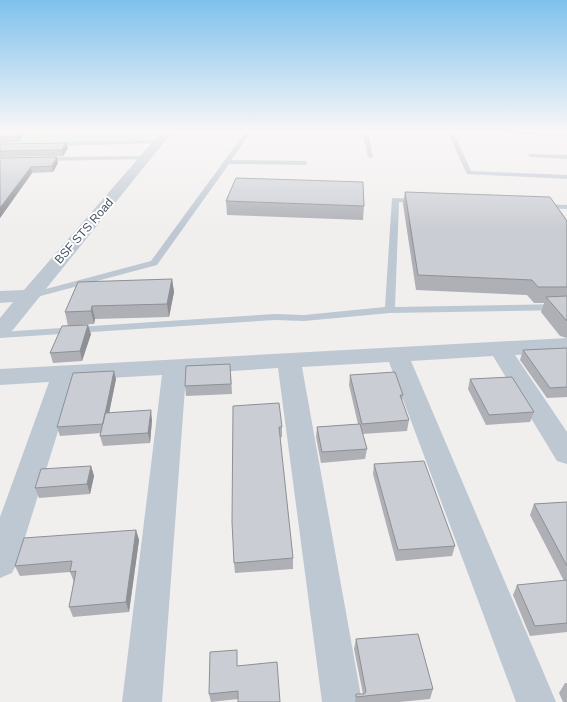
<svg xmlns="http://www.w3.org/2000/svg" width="567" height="702" font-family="Helvetica,sans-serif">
  <rect width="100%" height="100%" fill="#f1eeee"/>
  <path fill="#b8f3d3" d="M29,131H157L147,139L18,143Z"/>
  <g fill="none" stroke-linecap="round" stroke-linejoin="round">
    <path fill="#bdc8d2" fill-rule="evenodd" d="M246,131H252L231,160L305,161L308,163L305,165L229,164L157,265L33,298H27L25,296L27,294L151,261Z
      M362,131H368L373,158L368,157Z
      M447,131H453L471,171L567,175V179L467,174Z
      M497,131L567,133V137L500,133Z
      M159,140L161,141V143L52,146L49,144L52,142Z
      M529,154L567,155V159L531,157L528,155Z
      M146,156L149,158L148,159L44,161L41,159L44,157Z
      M392,198L418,199L422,201L418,203L399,202L395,307L567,304V310L390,313L304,321L275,320L0,338V332L275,314L304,315L385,307Z
      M540,204L567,205V209L543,208H540Z"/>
    <path fill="#bdc8d2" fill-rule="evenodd" d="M162,131H173L8,336L0,337V318L13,302L0,303V291L24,290Z
      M567,338V352L515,355L567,432V464L557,461L493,356L411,361L556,702H516L389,362L302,367L362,702H322L278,368L186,374L162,702H122L162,375L74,380L17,563L12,573L0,578V517L49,382L0,385V369Z"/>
  </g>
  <path fill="#aeb0b6" d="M0,131H27L18,142L0,143Z
    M66,143L68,148L63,156L0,157V144Z
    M0,158L58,163L53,172L32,173L0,218Z
    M405,192L567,221V338L560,336L541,312L544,303H534L527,295L416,290L403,204Z
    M226,201L364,206L363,220L227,215Z
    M172,279L174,292L169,317L95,319L94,324L68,326L65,312Z
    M91,334L82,361L53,363L50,353Z
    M567,348V397L547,398L520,360L523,350Z
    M231,374L232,394L186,396L185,386Z
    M350,375L403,395L402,402L409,420L407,431L362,434L367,449L365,459L321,463L316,437L317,427L358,424L349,385Z
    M116,379L109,413L152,420L150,443L103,446L100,436L101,433L60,436L57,427Z
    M470,379L534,412L530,422L486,425L468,389Z
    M233,406L282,427V437L280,438L293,558V569L235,573L234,563Z
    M374,464L455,546L452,556L396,561L373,474Z
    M91,466L94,476L90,494L39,498L35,488Z
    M567,502V632L530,636L513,595L517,585L564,581L530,515L534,504Z
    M136,530L139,540L129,612L73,617L69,607L74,582L70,572L20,576L15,566Z
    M356,639L433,689L430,699L399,702H355L356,694H363L354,649Z
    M237,650V659L238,699L211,702L209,694Z
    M565,683H567V702H563L559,693Z"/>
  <path fill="#8d9094" d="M21,131H27L18,142L16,136Z
    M66,143L68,148L63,156L62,150Z
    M57,157L58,163L53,172L52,166Z
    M31,167L32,173L0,218V208Z
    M172,279L174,292L169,317L167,304Z
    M92,306L95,319L94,324L91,311Z
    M88,325L91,334L82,361L80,351Z
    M114,371L116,379L105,433L103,424Z
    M151,410L152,420L150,443L148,433Z
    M91,466L94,476L90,494L87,484Z
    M136,530L139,540L129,612L126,602Z"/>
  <path fill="#cacdd4" stroke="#8d9094" d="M0,131H21L16,136L0,137Z
    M66,143L62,150L0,151V144Z
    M57,157L52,166L31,167L0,208V158Z
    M236,178L363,182L364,206L226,201Z
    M405,192L550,197L567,221V287H538L532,280L418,275Z
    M172,279L167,304L92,306L91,311L65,312L78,282Z
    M567,296V321L566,320L546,297Z
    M88,325L80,351L50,353L62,326Z
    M567,348V387L550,388L523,350Z
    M230,364L231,384L185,386L186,366Z
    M114,371L103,424L57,427L73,373Z
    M395,372L403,395H400L409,420L362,424L350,375Z
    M512,377L534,412L489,415L470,379Z
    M279,403L282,427H279L293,558L234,563L232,522L233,406Z
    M151,410L148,433L100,436L105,413Z
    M360,424L367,449L322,452L317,427Z
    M424,461L455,546L398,550L374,464Z
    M91,466L87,484L35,488L41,469Z
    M567,502V566L534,504Z
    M136,530L126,602L69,607L76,571L70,572L72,561L15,566L24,538Z
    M567,580V623L535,626L517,585Z
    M418,634L433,689L356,697V694H364L366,692L356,639Z
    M237,650V666L277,662L280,702H238V691L209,694L210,652Z"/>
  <linearGradient id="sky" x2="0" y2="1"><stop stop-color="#7fc1ed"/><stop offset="0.57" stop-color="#f9f7f7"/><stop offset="1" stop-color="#f9f7f7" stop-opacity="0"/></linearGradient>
  <rect width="567" height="230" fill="url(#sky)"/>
  <g text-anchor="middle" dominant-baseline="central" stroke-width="4" stroke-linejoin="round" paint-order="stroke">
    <g font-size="12" fill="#45505e" stroke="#fff">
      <text transform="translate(84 231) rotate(-49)">BSF STS Road</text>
    </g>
  </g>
</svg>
